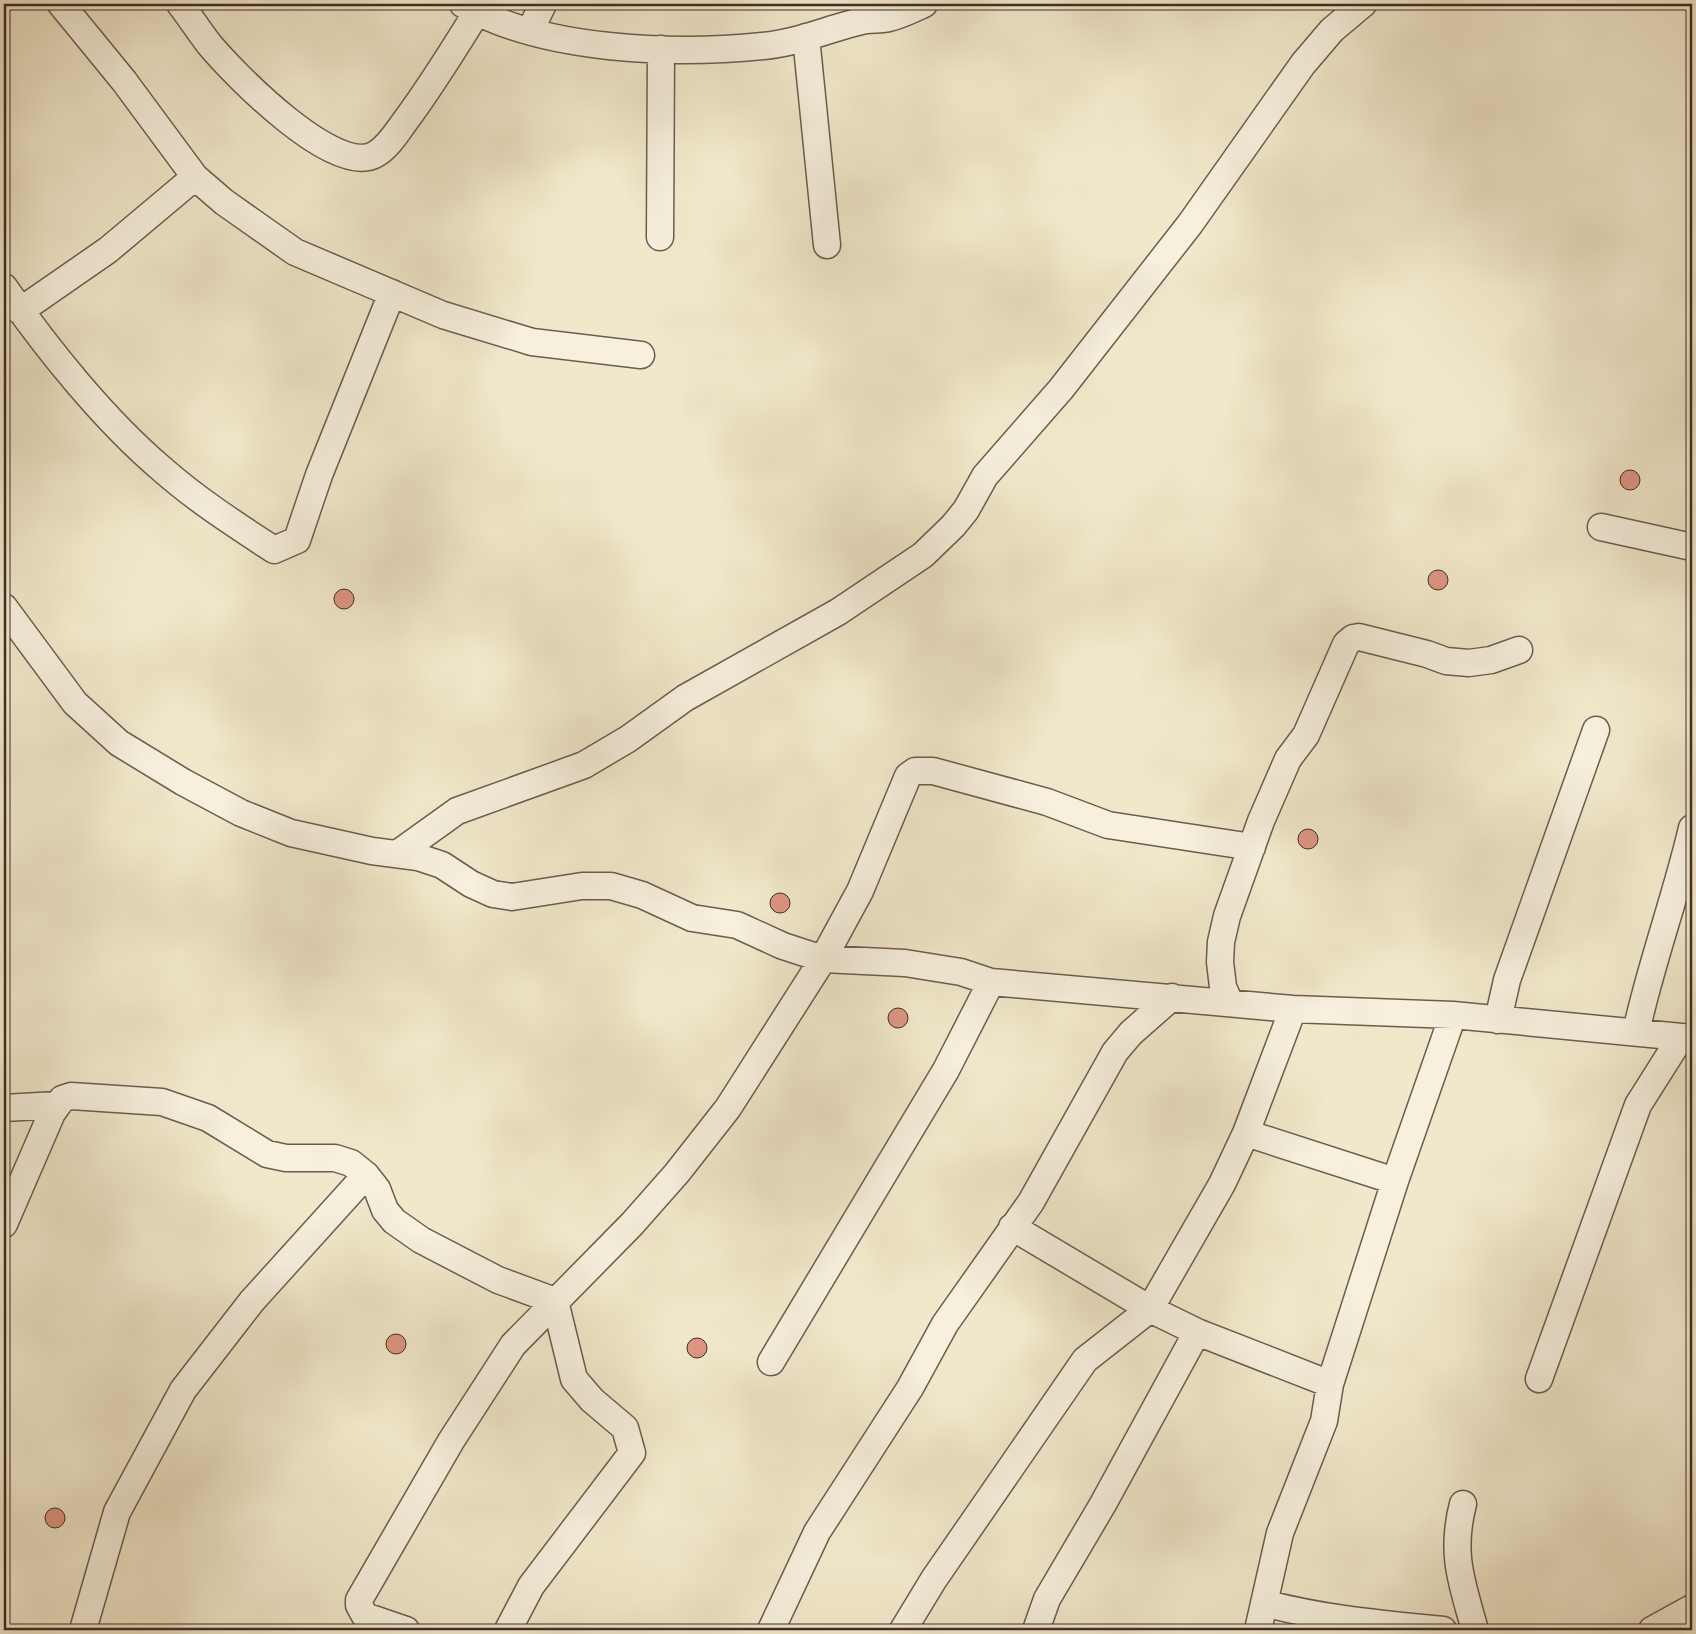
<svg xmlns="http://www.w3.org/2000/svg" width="1696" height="1634" font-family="'IM FELL DW Pica',serif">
  <rect width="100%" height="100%" fill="#f1e8cb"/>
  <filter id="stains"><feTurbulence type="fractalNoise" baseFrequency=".004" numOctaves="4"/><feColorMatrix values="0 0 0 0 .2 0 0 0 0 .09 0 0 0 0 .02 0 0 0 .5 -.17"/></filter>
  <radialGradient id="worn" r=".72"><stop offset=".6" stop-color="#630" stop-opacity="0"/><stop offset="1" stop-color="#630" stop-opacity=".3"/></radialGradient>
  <path fill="#dd9683" stroke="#3f2e27" d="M1620 480a10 10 0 1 1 20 0a10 10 0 1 1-20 0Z
    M1428 580a10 10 0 1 1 20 0a10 10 0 1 1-20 0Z
    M334 599a10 10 0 1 1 20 0a10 10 0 1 1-20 0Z
    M1298 839a10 10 0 1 1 20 0a10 10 0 1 1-20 0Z
    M770 903a10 10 0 1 1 20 0a10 10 0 1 1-20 0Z
    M888 1018a10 10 0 1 1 20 0a10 10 0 1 1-20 0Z
    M386 1344a10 10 0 1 1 20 0a10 10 0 1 1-20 0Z
    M687 1348a10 10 0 1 1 20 0a10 10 0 1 1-20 0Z
    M45 1518a10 10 0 1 1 20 0a10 10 0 1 1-20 0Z"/>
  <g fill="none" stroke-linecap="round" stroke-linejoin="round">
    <defs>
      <path id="minor" d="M61,4L124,81L195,177L224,202L295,252L443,315L532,342L641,355
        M180,4C190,17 199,31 209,44C233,73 336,179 376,154C389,146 397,132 406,120C432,85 454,49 477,12
        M463,4C541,51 674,55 763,46C799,43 832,27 866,20C874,19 882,20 889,18C901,15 913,9 924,4
        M530,31L543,4
        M806,37L827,245
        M660,237L661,49
        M4,287C47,349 105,421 163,470C197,500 236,525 274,550L297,540L319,475L392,293
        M20,311L108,250L195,177
        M1601,527L1692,547
        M4,607L75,703L119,743L183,782L241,813L291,833L372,851L418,857L442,865L471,884L493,894L512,897L582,886H611L642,895L692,918L737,925L783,946L823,959L905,963L961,972L991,982L1293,1009L1453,1015L1692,1038
        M397,854L457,811L584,765L628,739L685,698L838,612L923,555L953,526L966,510L985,476L1061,389L1190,224L1303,64L1332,30L1363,4
        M1230,1003L1223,987L1220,962L1221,942L1227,916L1261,821L1288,759L1306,735L1346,644L1353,638L1359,637L1427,654L1446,661L1469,663L1491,660L1519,650
        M1498,1020L1507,980L1596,730
        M1636,1032C1651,963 1676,897 1692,828
        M4,1108L57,1105
        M1246,1133L1395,1181
        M4,1224L52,1113L62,1099L71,1096L162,1102L208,1118L267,1154L286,1158H335L351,1163L366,1175L377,1189L385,1210L394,1221L421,1240L498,1280L555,1301
        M1012,1227L1150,1309L1197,1332L1330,1384
        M771,1362L946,1070L991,982
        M1539,1379L1638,1105L1681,1037
        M1463,1504C1450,1554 1462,1583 1475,1630
        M1264,1603C1323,1619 1382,1624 1443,1630
        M83,1630L117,1512L183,1390L252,1301L366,1175
        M406,1630L365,1616L359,1605V1600L451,1441L513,1345L632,1224L677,1173L728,1108L823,959L860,891L908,776L915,771H933L1047,802L1108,825L1252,847
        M508,1630L531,1586L632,1453L625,1428L592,1400L574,1379L555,1301
        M771,1630L817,1532L910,1388L945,1324L1031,1202L1115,1052L1131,1033L1172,997
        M903,1630L934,1579L1085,1360L1150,1309L1222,1184L1246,1133L1293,1009
        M1036,1630L1047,1599L1103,1504L1197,1332
        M1258,1630L1280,1533L1324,1421L1330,1384L1395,1181L1453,1015
        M1652,1630L1692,1608"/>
    </defs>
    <use href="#minor" stroke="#6c5c50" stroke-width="29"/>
    <use href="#minor" stroke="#f6f0dd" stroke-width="26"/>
  </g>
  <rect width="1696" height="1634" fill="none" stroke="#f1e8cb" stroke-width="20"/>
  <rect x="5" y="5" width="1686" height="1624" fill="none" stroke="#3f2e27" stroke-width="2.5"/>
  <rect x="10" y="10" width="1676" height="1614" fill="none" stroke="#3f2e27"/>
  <rect width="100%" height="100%" filter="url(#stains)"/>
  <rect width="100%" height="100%" fill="url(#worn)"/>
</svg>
